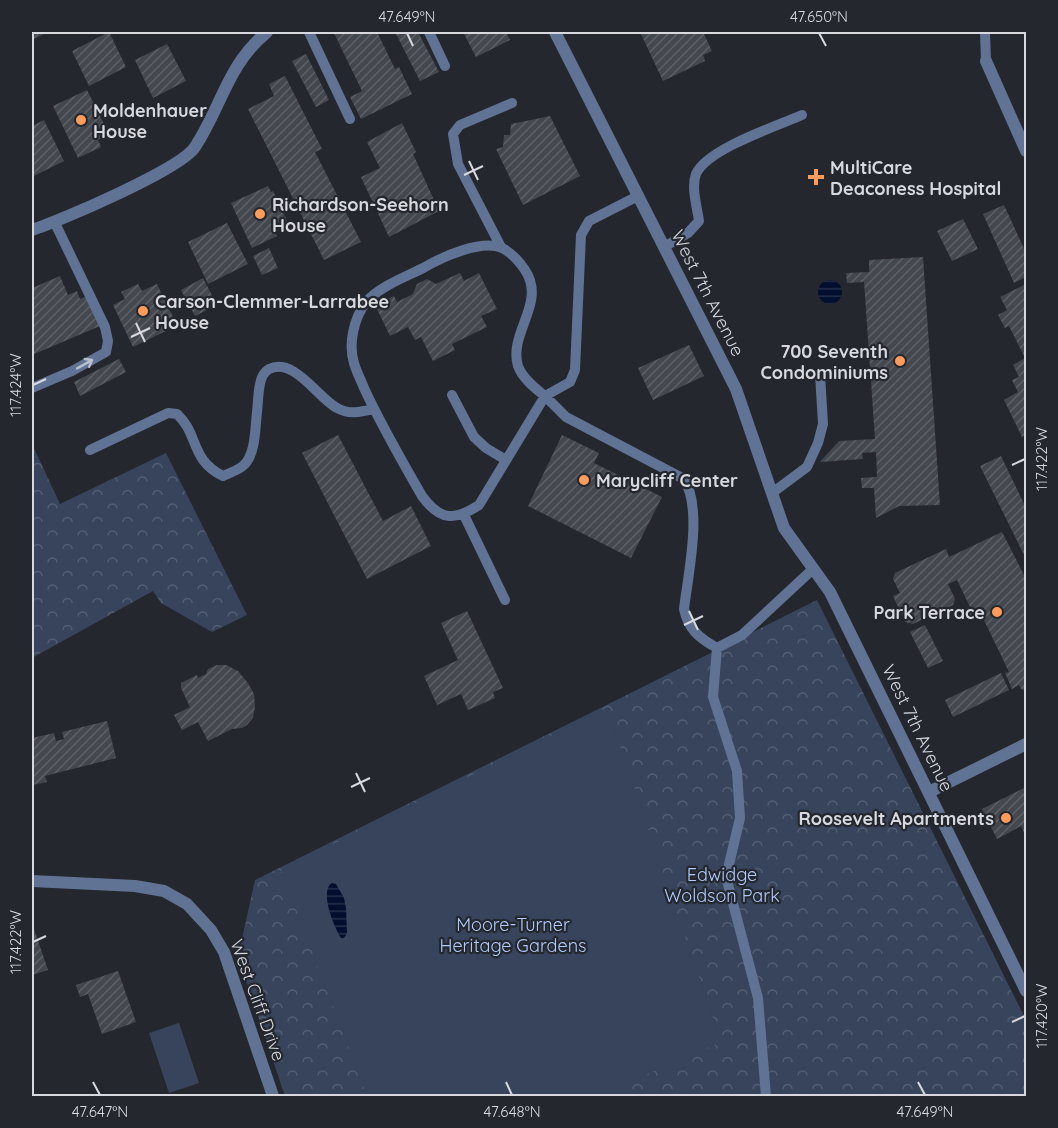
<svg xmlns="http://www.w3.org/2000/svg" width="1058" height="1128" font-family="Quicksand,sans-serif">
  <defs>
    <pattern id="forest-crowns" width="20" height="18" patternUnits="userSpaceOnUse" patternTransform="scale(1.5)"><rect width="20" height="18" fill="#37445b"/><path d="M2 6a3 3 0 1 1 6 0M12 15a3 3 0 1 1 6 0" fill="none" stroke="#535e72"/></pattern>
    <pattern id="water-rules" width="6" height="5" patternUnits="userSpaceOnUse" patternTransform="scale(1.5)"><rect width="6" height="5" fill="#020e2d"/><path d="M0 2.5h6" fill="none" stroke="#26304b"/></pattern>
    <pattern id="building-hatch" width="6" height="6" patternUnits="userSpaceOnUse" patternTransform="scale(1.5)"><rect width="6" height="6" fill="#43474e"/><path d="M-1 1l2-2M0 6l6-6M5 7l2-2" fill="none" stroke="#5d6167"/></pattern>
  </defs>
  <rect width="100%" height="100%" fill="#24272e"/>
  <path fill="url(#forest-crowns)" d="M32,444L60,504L166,453L247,615L212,632L161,603L153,591L32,658Z
    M817,600L1026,1020V1096H285L238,957L255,880Z"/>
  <path fill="#37445b" d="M607,708L721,1042L597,1096H367L281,870Z
    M179,1023L199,1083L169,1093L149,1033Z"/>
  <path fill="url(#water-rules)" d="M818 292a12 12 0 1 1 24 0a12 12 0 1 1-24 0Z
    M332,883L336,884L344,898L346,908L347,933L344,938H341C334,927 319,891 332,883Z"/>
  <path fill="url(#building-hatch)" d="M32,32H48L32,40Z
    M109,32L126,67L89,86L72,51Z
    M338,32H377L395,69L399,67L412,94L361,119L350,97L362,91L334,33Z
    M395,32H418L439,72L420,81Z
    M463,32H506L510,40L476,57Z
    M640,32H703L712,51L703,55L705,61L663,81Z
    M167,44L186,81L153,98L135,60Z
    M306,54L329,100L316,107L292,61Z
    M285,76L322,149L315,152L361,242L324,260L248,109L274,96L269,84Z
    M87,90L109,134L98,140L101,147L78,158L53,106Z
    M550,116L580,176L523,205L496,149L503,147L504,135H510L511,124Z
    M44,120L64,161L32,177V126Z
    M402,123L416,152L413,154L439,211L389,237L361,177L380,168L367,142Z
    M268,186L271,192L273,191L289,225L275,232L277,236L252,248L231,203Z
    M1004,205L1026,253V277L1014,283L983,214Z
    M963,219L978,249L952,261L937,231Z
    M227,223L248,264L208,284L188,242Z
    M269,248L278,268L262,275L253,256Z
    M923,257L940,505L899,506L876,518L874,488H862L861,478L877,477L876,452L862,453L863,459L820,462L839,441L875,439L864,282L847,283L846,273L869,272V260Z
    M460,273L464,281L479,273L497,309L481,316L487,327L452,344L455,350L433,361L421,337L415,340L408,327L390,336L375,305L394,296L397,302L413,294L417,284L427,279L436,284Z
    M60,276L68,295L77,291L80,299L87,296L100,326L32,355V288Z
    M203,278L217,305L195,316L181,290Z
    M138,284L142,291L157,284L173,317L170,319L174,327L133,347L113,305L125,299L121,292Z
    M1026,284V434L1022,437L1004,400L1018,392L1012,380L1019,377L1013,365L1025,358L1009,326L1005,328L998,315L1007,310L1000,297Z
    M689,345L704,376L653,400L638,368Z
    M119,359L126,372L80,396L74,382Z
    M338,435L383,521L411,506L431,546L367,579L302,453Z
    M562,435L599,453L594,463L662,497L631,558L528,506Z
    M1001,456L1026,508V559L980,466Z
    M1002,532L1026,579V691L1021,689L1019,685L1012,689L1005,673L1009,672L981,614L971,618L968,611L971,609L957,580L948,584L955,599L953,605L913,624L905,622L893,596L900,593L893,579L895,573L946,549L949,557Z
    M467,611L503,688L493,692L495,698L468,710L461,694L437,705L424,676L458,660L441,623Z
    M925,625L943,661L928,668L910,632Z
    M217,665H226L238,671L248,683L254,694L255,707L253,718L247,725L242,728L232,729L208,741L198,722L182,730L174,715L190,707L181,688V683L197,675L198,678L206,674L208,669Z
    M1001,673L1009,690L953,717L945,700Z
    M107,721L116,758L45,776L47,782L32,785V758L34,757L32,738L54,733L56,741L64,739L62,732Z
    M1026,787V837L1021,826L997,839L982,809Z
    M34,929L48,970L32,975V930Z
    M118,971L136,1022L102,1034L88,994L80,997L76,985Z"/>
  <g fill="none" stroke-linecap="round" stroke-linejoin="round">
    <path stroke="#607394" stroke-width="10" d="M309,32L350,119
      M429,32L445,66
      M985,32L986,61
      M638,196L589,221L581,235L575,370L570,382L545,396C536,389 522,378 518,366C508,333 547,303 525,270C519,261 512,253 502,248C482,239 442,257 425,267C406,277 380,286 366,302C354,318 348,344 354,363C356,371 361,380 364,388C381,425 402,461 422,496C440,521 455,521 479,505L545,396L566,417L684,479C703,509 688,574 684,609C688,629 699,638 717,648
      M501,247L458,164L453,134L460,125L512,103
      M664,247L688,233L699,221C697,207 691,187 696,174C707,149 777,126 802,115
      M32,388L72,371L106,352L108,341L105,327L55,223
      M452,395L474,437L486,448L506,460
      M90,450L168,413L177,414C199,434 190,460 223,476C229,473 239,470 244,465C256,453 255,428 257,412C258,403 258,393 260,384C261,378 264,372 269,369C294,357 317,397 337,408C349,415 361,412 374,409
      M772,493L807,467L818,443L823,424L820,374
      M464,515L505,600
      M766,1096L758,998L726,877L740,818L737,771L713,697L717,648L742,635L813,569"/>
    <path stroke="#607394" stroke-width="12" d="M555,32L736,389L784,528L830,592L1026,991
      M986,61L1026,151
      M32,230C60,221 181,169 195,147C222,106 227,65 267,32
      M929,792L1026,744
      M32,881L135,886L164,891L187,904L211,930L224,952L273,1096"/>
  </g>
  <defs><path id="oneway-shaft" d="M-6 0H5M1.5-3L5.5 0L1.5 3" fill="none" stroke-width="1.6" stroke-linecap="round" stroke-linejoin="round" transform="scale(1.5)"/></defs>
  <use stroke="#b9c0cc" href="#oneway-shaft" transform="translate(85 364) rotate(-29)"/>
  <path fill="none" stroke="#d7d9de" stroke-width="2" d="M407,33L413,46M819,33L826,46M469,161L478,180M464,175L483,166M136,323L145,342M131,337L150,328M33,385L46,379M1012,465L1025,459M689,611L698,630M684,625L703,616M356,773L365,792M351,787L370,778M33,942L46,936M1012,1022L1025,1016M93,1082L100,1095M506,1082L512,1095M918,1082L925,1095"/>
  <g fill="#ff9b5b" stroke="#24272e" stroke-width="2">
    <circle cx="81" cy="120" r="6"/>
    <path d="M813 168h6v6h6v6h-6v6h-6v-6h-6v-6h6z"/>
    <circle cx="260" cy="214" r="6"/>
    <circle cx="143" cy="311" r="6"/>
    <circle cx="900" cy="361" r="6"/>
    <circle cx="584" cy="480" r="6"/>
    <circle cx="997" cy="612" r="6"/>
    <circle cx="1006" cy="818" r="6"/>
  </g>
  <g text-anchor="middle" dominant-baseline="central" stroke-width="4.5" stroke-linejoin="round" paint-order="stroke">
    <g font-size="18" font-weight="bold" fill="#d7d9de" stroke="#24272e" text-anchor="start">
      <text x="93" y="110">Moldenhauer<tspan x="93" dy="21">House</tspan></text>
      <text x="830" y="167">MultiCare<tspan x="830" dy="21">Deaconess Hospital</tspan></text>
      <text x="272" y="204">Richardson-Seehorn<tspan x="272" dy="21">House</tspan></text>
      <text x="155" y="301">Carson-Clemmer-Larrabee<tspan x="155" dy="21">House</tspan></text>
      <text x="888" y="351" text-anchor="end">700 Seventh<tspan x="888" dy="21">Condominiums</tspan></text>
      <text x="596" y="480">Marycliff Center</text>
      <text x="985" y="612" text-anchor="end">Park Terrace</text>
      <text x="994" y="818" text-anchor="end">Roosevelt Apartments</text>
    </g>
    <g font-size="18" fill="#d7d9de" stroke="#24272e">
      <text transform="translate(708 293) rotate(63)">West 7th Avenue</text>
      <text transform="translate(918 728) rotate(64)">West 7th Avenue</text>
      <text transform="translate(258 1000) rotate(70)">West Cliff Drive</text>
    </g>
    <g font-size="18" fill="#b0ccfd" stroke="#24272e">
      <text x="722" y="874">Edwidge<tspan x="722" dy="21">Woldson Park</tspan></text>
      <text x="513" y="924">Moore-Turner<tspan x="513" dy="21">Heritage Gardens</tspan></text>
    </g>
  </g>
  <rect width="1058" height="1128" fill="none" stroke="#24272e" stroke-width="66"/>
  <rect x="33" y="33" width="992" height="1062" fill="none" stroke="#d7d9de" stroke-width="2"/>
  <g font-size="15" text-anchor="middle" fill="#d7d9de">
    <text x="407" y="22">47.649°N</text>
    <text x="819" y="22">47.650°N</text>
    <text transform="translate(16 385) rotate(-90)" y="5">117.424°W</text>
    <text transform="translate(1042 459) rotate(-90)" y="5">117.422°W</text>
    <text transform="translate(16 942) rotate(-90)" y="5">117.422°W</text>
    <text transform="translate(1042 1016) rotate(-90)" y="5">117.420°W</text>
    <text x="100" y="1117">47.647°N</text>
    <text x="512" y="1117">47.648°N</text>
    <text x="925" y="1117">47.649°N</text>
  </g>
</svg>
